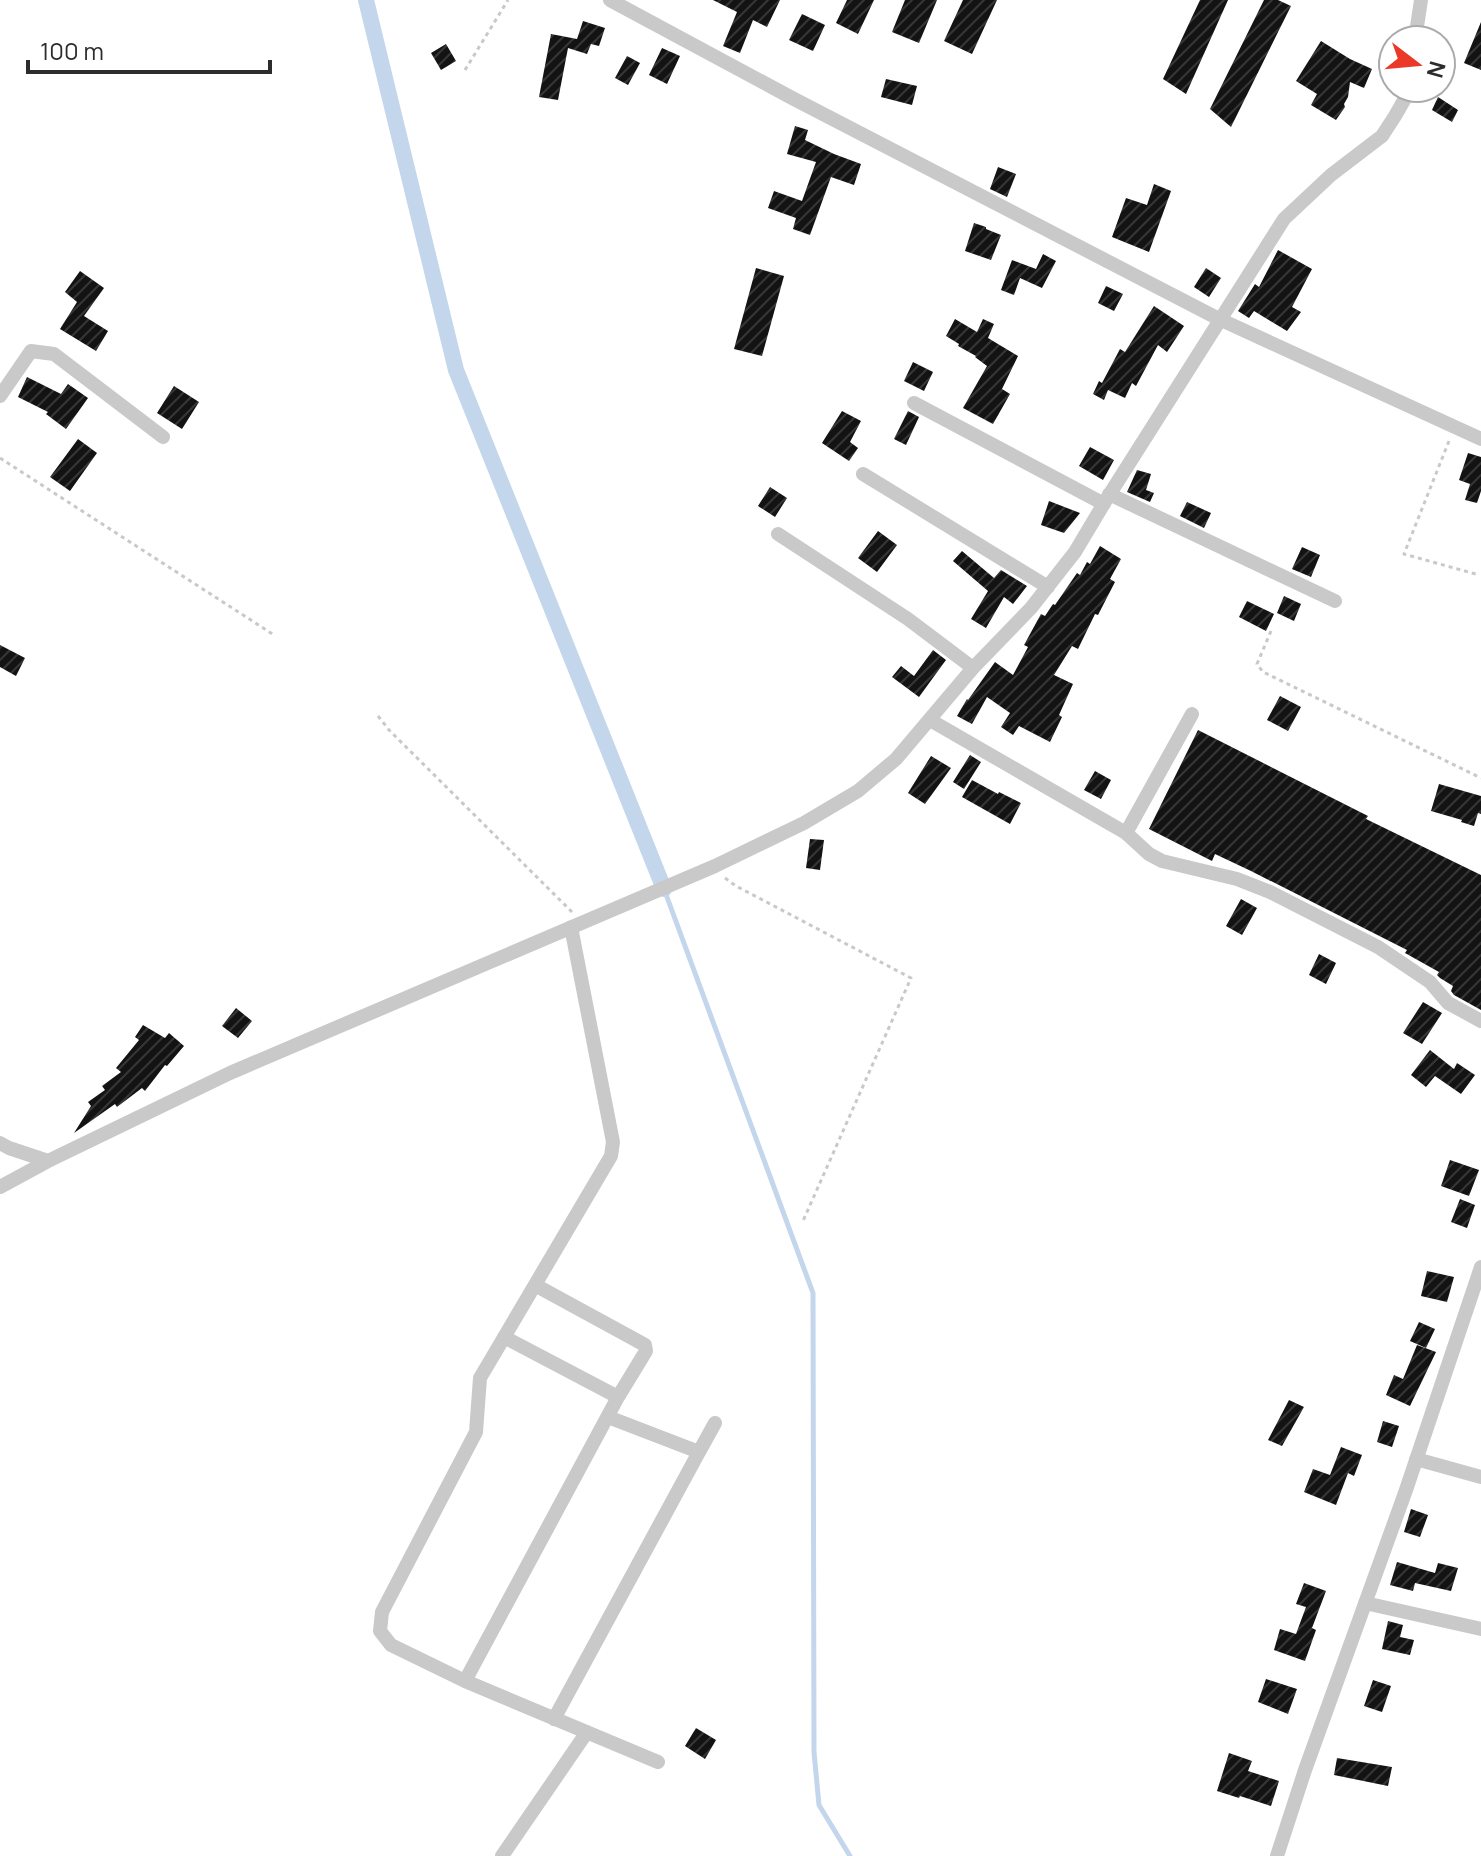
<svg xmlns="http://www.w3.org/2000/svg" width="1481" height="1856" font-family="Manrope,sans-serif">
  <defs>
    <pattern id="building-hatch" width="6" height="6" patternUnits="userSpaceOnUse" patternTransform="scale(2)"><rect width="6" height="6" fill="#131313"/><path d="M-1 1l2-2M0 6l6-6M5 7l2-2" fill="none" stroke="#363636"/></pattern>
  </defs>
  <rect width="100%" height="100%" fill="#fff"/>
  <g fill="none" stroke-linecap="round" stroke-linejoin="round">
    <path stroke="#c4d6ec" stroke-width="5" d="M664,889L813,1293L814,1752L819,1805L850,1856"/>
    <path stroke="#c4d6ec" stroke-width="16" d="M366,0L456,370L664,889"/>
  </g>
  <path fill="url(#building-hatch)" d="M713,0H780L767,27L753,20L740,53L723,46L737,12Z
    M847,0H874L858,34L836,23Z
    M905,0H937L919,43L892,32Z
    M963,0H997L972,54L944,41Z
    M1200,0H1228L1186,94L1163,79Z
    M1264,0H1278L1291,6L1231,127L1210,109Z
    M802,14L825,25L813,51L789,40Z
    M583,21L605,28L599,46L591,44L587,54L568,48L558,100L539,97L551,34L577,39Z
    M1481,22V70L1464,63Z
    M1321,41L1350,59L1372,69L1364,88L1350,82L1348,97L1344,104L1345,107L1336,120L1311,105L1317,94L1296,81Z
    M446,44L456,61L441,70L431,53Z
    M662,48L680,56L667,84L649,75Z
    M627,56L640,63L628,85L615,78Z
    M886,79L917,86L912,105L881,97Z
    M1438,97L1458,110L1452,122L1432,110Z
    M795,126L808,130L805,140L834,154L861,164L854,185L831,177L810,235L793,229L796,218L768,208L774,191L802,201L816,162L787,154Z
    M998,167L1016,174L1007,197L990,189Z
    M1154,184L1171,191L1149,252L1112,237L1126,198L1147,205Z
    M974,223L986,227V229L1001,235L991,260L965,251Z
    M1278,250L1312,269L1292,307L1301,312L1287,331L1254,311L1249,318L1238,311L1255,284L1259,287Z
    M1043,254L1056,261L1042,288L1020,278L1014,295L1001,290L1012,260L1036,269Z
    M756,268L784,276L762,356L734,349Z
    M1206,268L1221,278L1209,297L1194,287Z
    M80,271L104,288L84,316L108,331L96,351L60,329L77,302L65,292Z
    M1106,286L1123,294L1114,311L1098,303Z
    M1154,306L1184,326L1167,352L1158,345L1136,386L1132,383L1125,398L1108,390L1104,400L1093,394L1099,381L1102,383L1120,349L1125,352Z
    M955,319L977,332L983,319L994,324L988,338L1018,356L1002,389L1010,394L993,424L963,408L987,366L975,357L976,356L958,346L959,344L946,336Z
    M913,362L933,372L924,391L904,381Z
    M27,377L61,394L68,384L88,398L66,429L46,414L48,412L18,397Z
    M174,386L199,402L182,429L157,413Z
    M842,411L861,421L850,442L858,448L849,461L822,443Z
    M908,411L919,417L906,445L894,439Z
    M78,439L97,453L70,491L50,477Z
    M1090,447L1114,460L1103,480L1079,466Z
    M1468,453L1481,457V491L1477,503L1465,500L1470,484L1459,480Z
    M1137,470L1151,474L1146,490L1154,493L1150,502L1127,492Z
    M770,487L787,498L775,517L758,506Z
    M1049,501L1080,513L1064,533L1041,525Z
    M1187,502L1211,513L1204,528L1180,516Z
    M878,531L897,545L877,572L858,558Z
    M1100,546L1121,559L1110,579L1115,582L1098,615L1095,614L1078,649L1072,646L1054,675L1073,684L1059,715L1062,717L1050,742L1019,726L1013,735L1001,727L1010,713L987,697L972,724L957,716L967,699L968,700L995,662L1013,675L1028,647L1024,645L1041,614L1045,616L1053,604L1055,605L1077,573L1080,575L1087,562L1090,564Z
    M1302,547L1320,555L1311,577L1292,569Z
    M962,551L994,578L1001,570L1027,586L1013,604L1004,597L986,628L971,619L988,591L953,561Z
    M1284,596L1301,604L1294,621L1277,613Z
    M1247,601L1274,614L1266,631L1239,617Z
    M0,645L25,658L16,676L0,667Z
    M933,650L946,660L919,697L892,677L901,666L914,676Z
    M1280,696L1301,707L1288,731L1267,720Z
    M1198,730L1368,816L1366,819L1481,875V1010L1454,995L1451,991L1453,986L1440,978L1437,975L1439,972L1405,953L1407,950L1251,871L1215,854L1212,861L1149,829Z
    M970,755L981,762L964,789L953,782Z
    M931,756L951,768L925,804L908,793Z
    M1095,771L1111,780L1101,799L1084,790Z
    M972,780L998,794L999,792L1021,803L1010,824L962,797Z
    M1439,784L1481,796V814L1478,813L1474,826L1461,822L1462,820L1431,811Z
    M810,839L824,840L820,870L806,868Z
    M1241,899L1257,908L1242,935L1226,926Z
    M1319,954L1336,963L1326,984L1309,975Z
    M1423,1002L1442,1013L1422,1044L1403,1033Z
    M236,1008L252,1021L238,1038L222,1026Z
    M143,1025L165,1038L169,1033L184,1046L167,1066L165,1065L145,1091L142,1088L117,1107L115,1104L74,1133L91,1106L88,1102L105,1090L102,1086L121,1072L116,1068L139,1040L135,1037Z
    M1430,1050L1454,1069L1457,1063L1475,1075L1461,1094L1435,1076L1426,1087L1411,1075Z
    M1450,1160L1479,1170L1469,1196L1441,1186Z
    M1460,1199L1475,1205L1467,1228L1451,1222Z
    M1427,1271L1454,1277L1447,1302L1421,1296Z
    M1419,1322L1435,1329L1426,1348L1410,1341Z
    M1417,1345L1436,1352L1410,1406L1386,1395L1394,1375L1403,1379Z
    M1289,1400L1304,1407L1282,1446L1268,1440Z
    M1383,1421L1399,1426L1392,1447L1377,1442Z
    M1341,1447L1362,1455L1354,1476L1348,1473L1336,1505L1304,1492L1313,1469L1330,1475Z
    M1411,1509L1428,1515L1420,1537L1404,1532Z
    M1397,1562L1435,1573L1438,1563L1458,1568L1451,1591L1415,1583L1413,1591L1390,1585Z
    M1304,1583L1326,1591L1312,1628L1316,1630L1305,1661L1274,1650L1280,1629L1296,1634L1306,1607L1296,1604Z
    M1388,1621L1403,1625L1400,1637L1414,1640L1410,1655L1382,1649Z
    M1266,1679L1297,1689L1288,1714L1258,1702Z
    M1373,1680L1391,1686L1382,1712L1364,1706Z
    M696,1728L716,1740L705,1759L685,1746Z
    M1229,1753L1252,1761L1248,1771L1279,1781L1271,1806L1240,1796L1239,1798L1217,1791Z
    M1337,1758L1392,1767L1388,1786L1334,1775Z"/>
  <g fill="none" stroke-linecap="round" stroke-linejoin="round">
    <path stroke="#c9c9c9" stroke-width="3" stroke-dasharray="4 4" stroke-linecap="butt" d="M465,70L508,0
      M1449,441L1404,554L1479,575
      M0,458L274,635
      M1271,631L1257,664L1263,672L1481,778
      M378,716L389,730L572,912
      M725,878L736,886L911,978L803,1221"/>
    <path stroke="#c9c9c9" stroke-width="14" d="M610,0L794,99L1219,319L1481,439
      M1415,40L1421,0
      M0,396L31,351L54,354L163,437
      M914,403L1104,504
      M863,474L1048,587
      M1109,494L1335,601
      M778,534L908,619L973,668
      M930,720L1126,833L1149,854L1162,861L1237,879L1270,892L1378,947L1430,982L1448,1003L1481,1021
      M1126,833L1192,714
      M571,927L613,1142L611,1156L480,1378L476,1432L382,1612L380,1631L391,1645L465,1681L658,1762
      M0,1143L9,1148L48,1161
      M0,1187L48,1161L230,1073L715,866L804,823L858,791L896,759L973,668L1031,608L1075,552L1106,500L1284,219L1331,175L1382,136L1395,116L1407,95L1408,88
      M504,1337L618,1397
      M699,1452L715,1423
      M1416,1459L1481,1477
      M1365,1603L1481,1629
      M465,1681L618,1397L646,1351L645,1345L535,1285
      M554,1719L699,1452L608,1417
      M502,1856L587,1732
      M1277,1856L1305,1770L1406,1490L1481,1267"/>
  </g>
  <g transform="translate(1417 64) rotate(106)"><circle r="38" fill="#ffffff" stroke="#ababab" stroke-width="2"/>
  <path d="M0-6L14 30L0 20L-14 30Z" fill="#ea3928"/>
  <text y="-12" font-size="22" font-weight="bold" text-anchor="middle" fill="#2c2c2c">N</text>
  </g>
  <path d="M28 60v12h242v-12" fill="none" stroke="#2c2c2c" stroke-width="4"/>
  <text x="40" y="60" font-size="24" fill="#2c2c2c" stroke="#ffffff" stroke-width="6" paint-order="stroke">100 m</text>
</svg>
